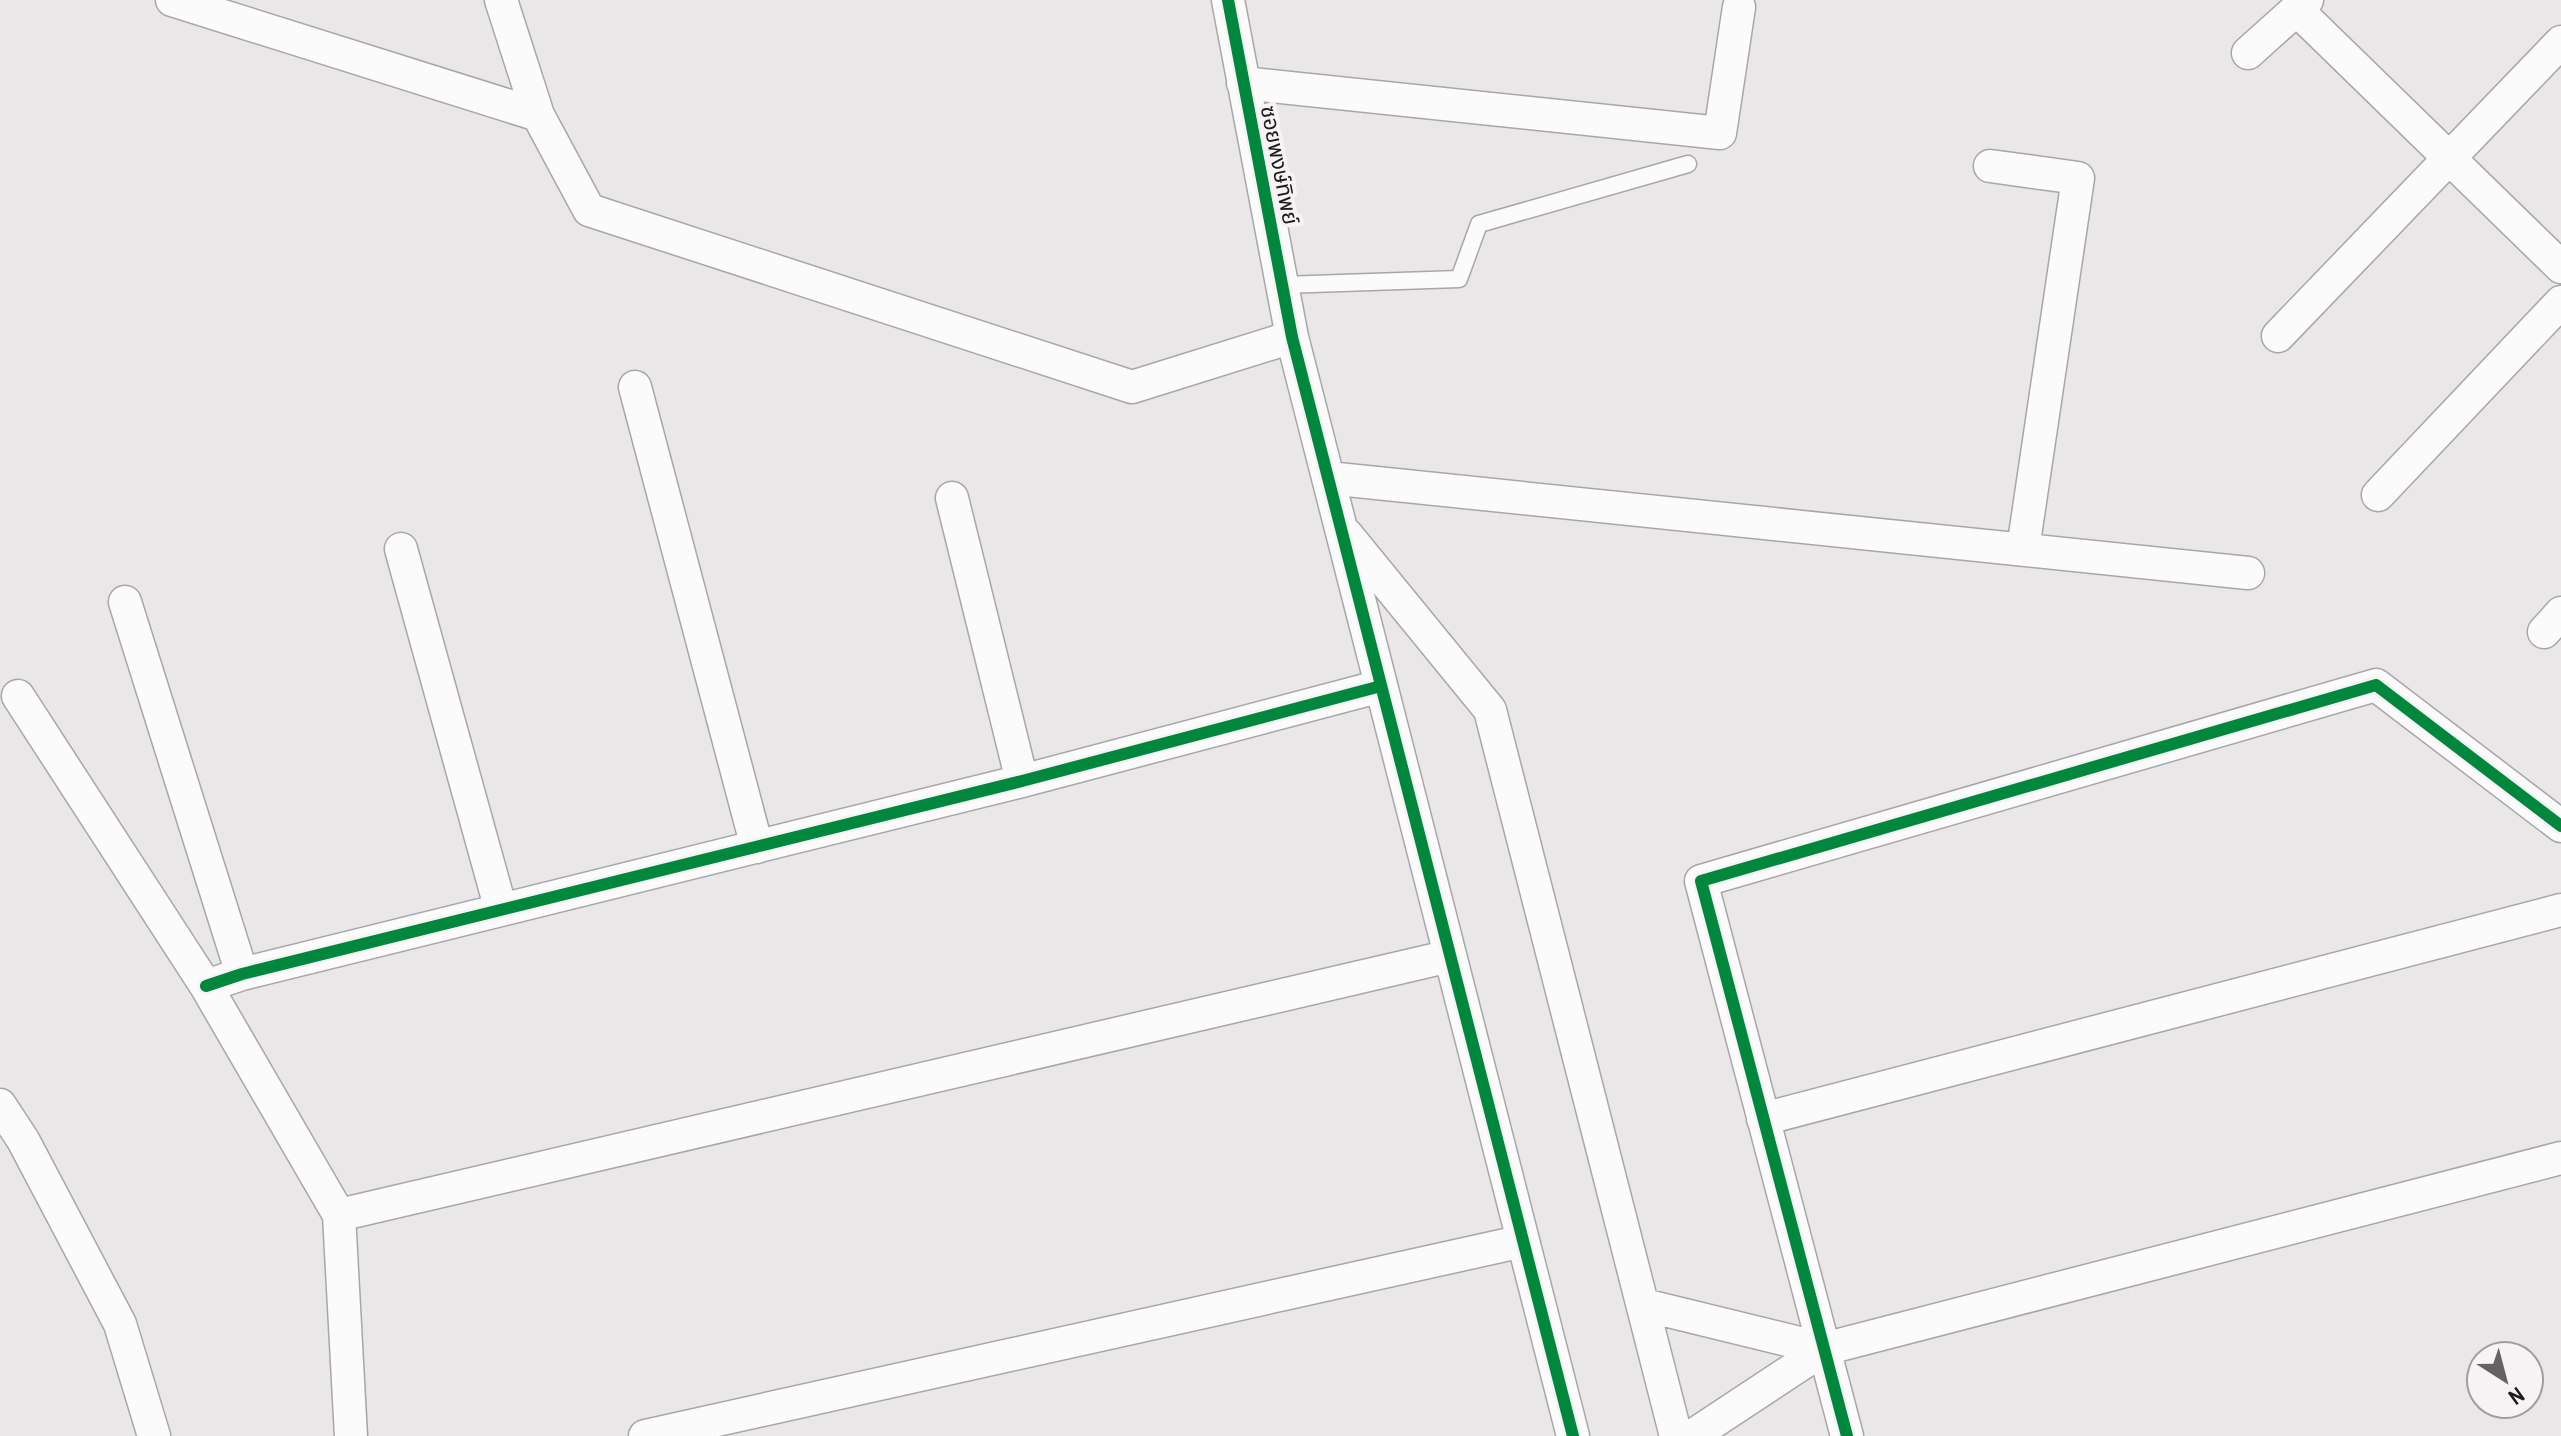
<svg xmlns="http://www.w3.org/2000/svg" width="2561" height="1436" font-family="'Archivo Narrow','Noto Sans Thai',sans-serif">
  <rect width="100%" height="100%" fill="#e9e7e8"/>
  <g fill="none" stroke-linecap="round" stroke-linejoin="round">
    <defs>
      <path id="service" d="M1282,285L1459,279L1479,224L1688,164"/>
      <path id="minor" d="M172,0L538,115
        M501,0L538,115L589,210L1132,387L1292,337
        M1228,0L1292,337L1573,1436
        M2297,10L2561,267
        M2248,53L2307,0
        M1243,83L1720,133L1739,7
        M1990,166L2078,178L2023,549
        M2278,336L2561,42
        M635,387L757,847
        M1328,478L2248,573
        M2378,495L2561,302
        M952,498L1022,781
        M1347,535L1490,710L1676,1436
        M401,549L501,910
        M125,602L242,974
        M2544,632L2561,613
        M18,696L206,986L339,1215L351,1436
        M206,986L242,974L1022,781L1381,686
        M0,1105L23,1140L120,1324L154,1436
        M1763,1119L2561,910
        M339,1215L1450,956
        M1644,1305L1824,1349L1692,1436
        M1824,1349L2561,1158
        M645,1436L1523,1241
        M1847,1436L1701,881L2376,685L2561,826"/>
    </defs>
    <use href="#service" stroke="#a8a6a7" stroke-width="19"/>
    <use href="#minor" stroke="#a8a6a7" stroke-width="35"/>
    <use href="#service" stroke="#fcfbfc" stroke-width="16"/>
    <use href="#minor" stroke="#fcfbfc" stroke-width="32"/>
    <defs>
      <path id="cycleway" d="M1228,0L1292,337L1573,1436
        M206,986L242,974L1022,781L1381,686
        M1847,1436L1701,881L2376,685L2561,826"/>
    </defs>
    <use href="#cycleway" stroke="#f7f3f5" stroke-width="17"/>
    <use href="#cycleway" stroke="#00873e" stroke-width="12"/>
  </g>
  <g text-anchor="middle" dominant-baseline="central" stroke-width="8" stroke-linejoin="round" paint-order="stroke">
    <g font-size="22" fill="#1d1c1d" stroke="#f7f3f5">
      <text transform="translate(1280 165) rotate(79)">ซอยพงษ์ทิพย์</text>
    </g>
  </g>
  <g transform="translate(2505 1380) rotate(144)"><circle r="38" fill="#f7f3f5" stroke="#a09d9f" stroke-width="2"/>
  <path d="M0-6L14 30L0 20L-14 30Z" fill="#646364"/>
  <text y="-12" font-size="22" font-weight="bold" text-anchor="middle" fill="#1d1c1d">N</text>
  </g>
</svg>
